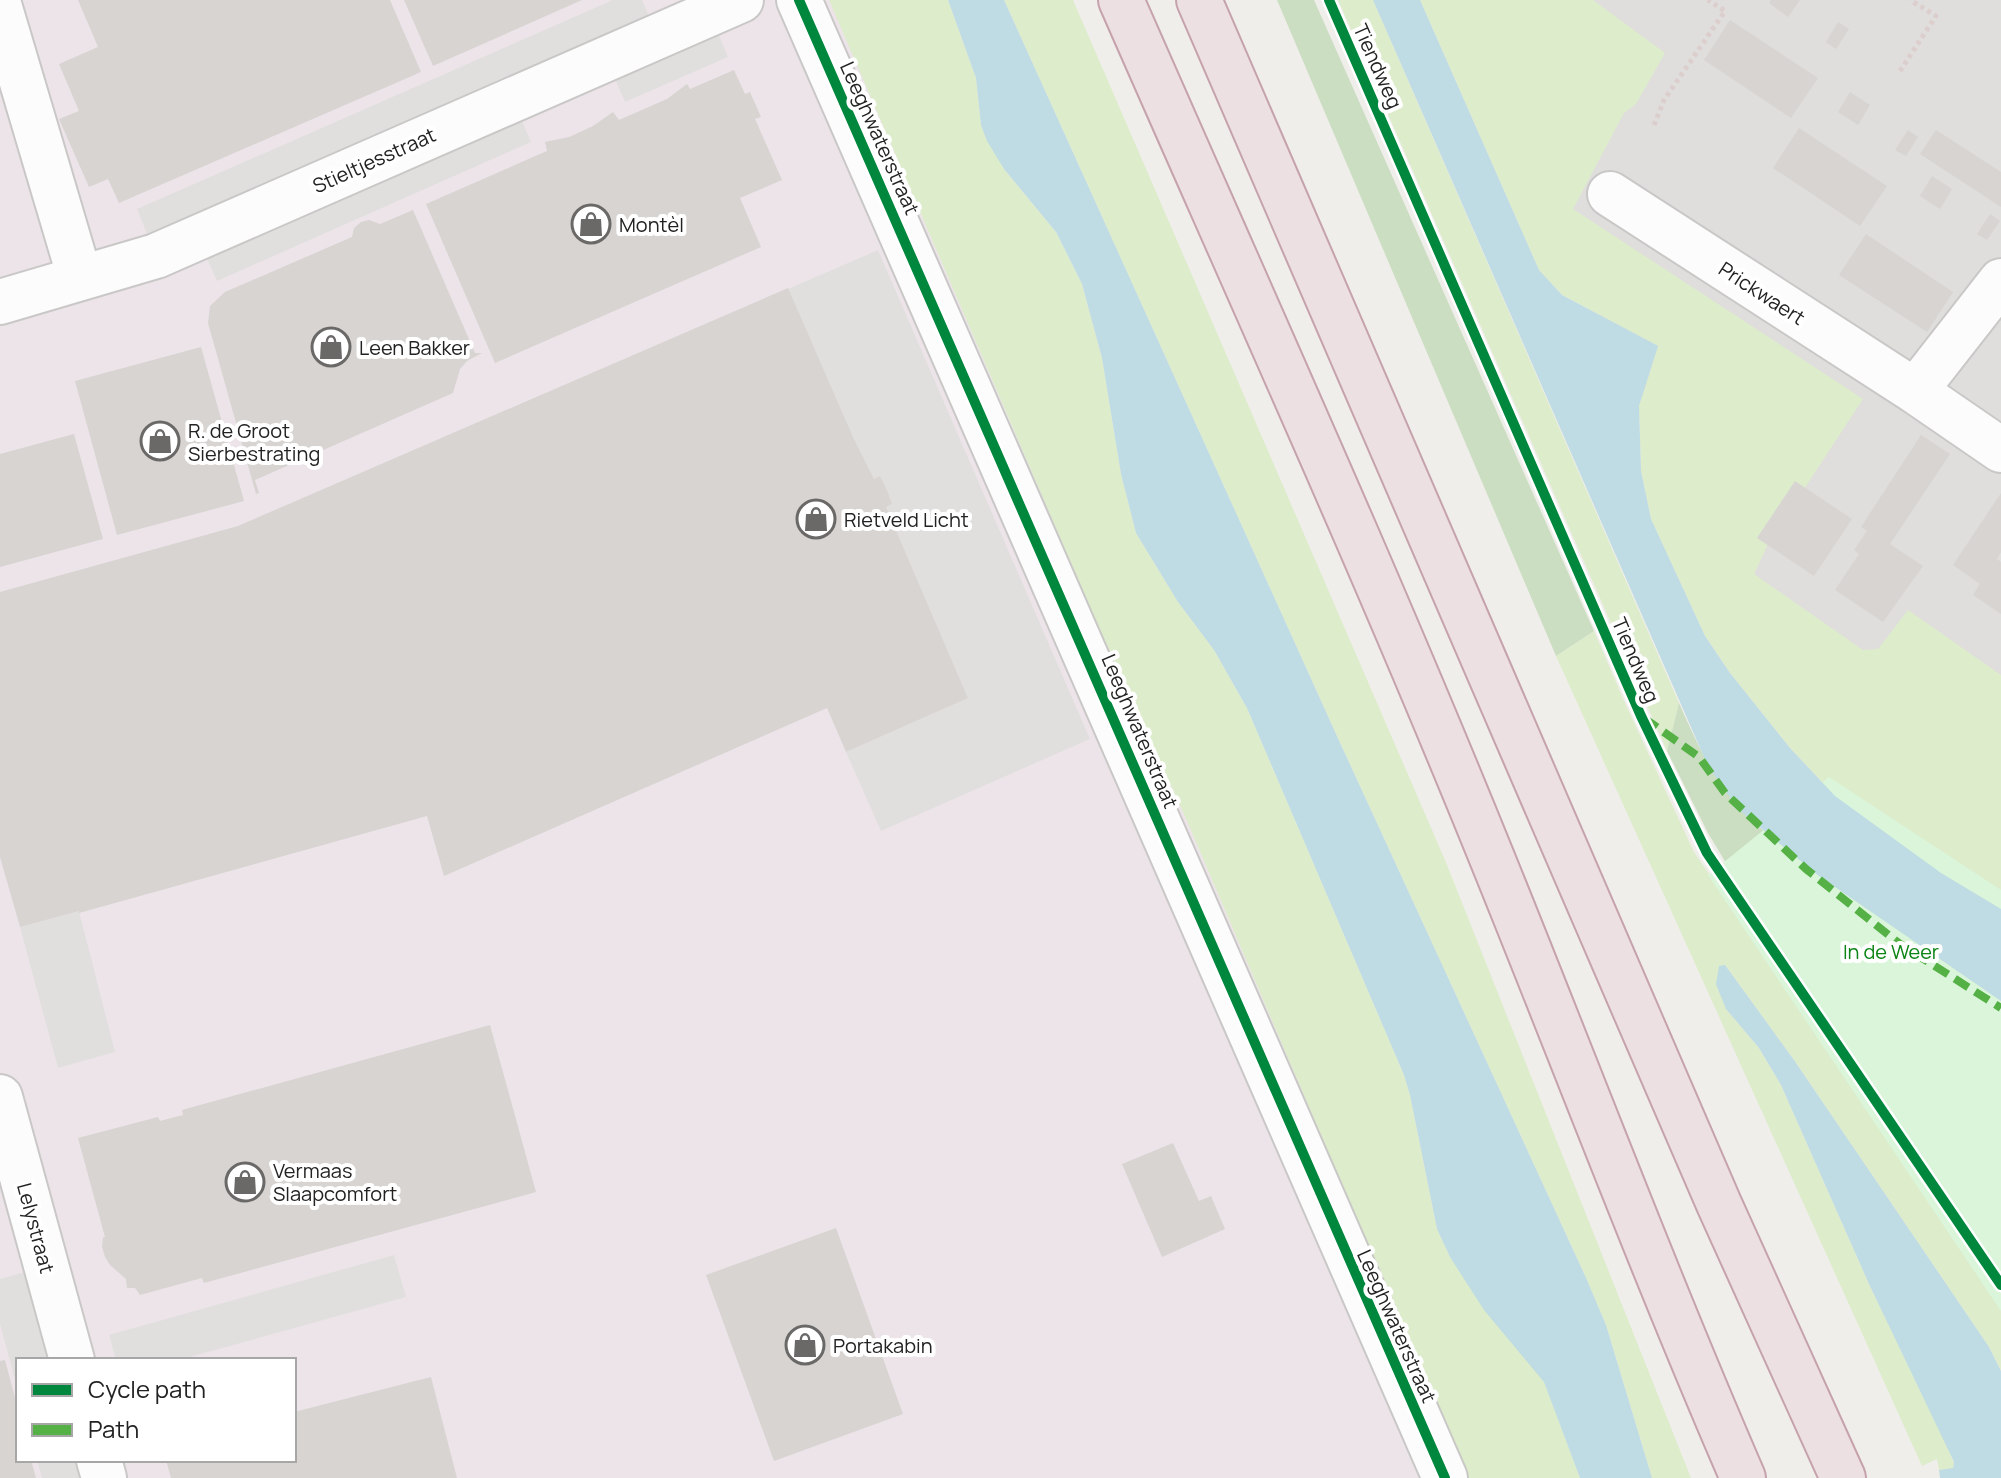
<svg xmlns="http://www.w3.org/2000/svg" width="2001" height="1478" font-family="Manrope,sans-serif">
  <rect width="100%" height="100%" fill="#f0eeeb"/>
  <path fill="#dfdedc" d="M1434,0H2001V1081Z"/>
  <path fill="#ede4e9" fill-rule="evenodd" d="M0,0H877L1508,1478H0ZM18,1360H294V1460H18Z"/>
  <path fill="#ddeccb" d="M829,0H948L976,78L981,125L1004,169L1056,232L1082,284L1102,358L1121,474L1136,533L1178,602L1214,650L1247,708L1404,1075L1410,1095L1437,1229L1450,1257L1544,1381L1580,1478H1467L1187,821L1092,612Z
    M1004,0H1073L1445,860L1691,1478H1652L1606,1325L1587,1280L1336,734Z
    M1338,0H1373L1679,703L1667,751Z
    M1420,0H1593L1665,53L1636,104L1624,113L1573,209L1863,399L1768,544L1754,574L1863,650L1878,649L1908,610L2001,675V909L1835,796L1790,748L1730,673L1705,636L1651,519L1641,471L1639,406L1658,346L1562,295L1539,270Z
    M1594,631L1625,703L1694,852L2001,1297V1371L1989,1347L1794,1060L1725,965L1726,1009L1759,1048L1781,1085L1869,1284L1944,1439L1954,1463L1953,1468L1939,1470L1937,1459L1922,1466L1556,656Z"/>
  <path fill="#cbdec1" d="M1277,0H1314L1594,631L1556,656Z
    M1679,703C1704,759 1719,792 1766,833L1750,903L1708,833L1667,751Z"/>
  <path fill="#daf5da" d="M1829,777L2001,890V1311L1708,875Z"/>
  <path fill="#e0dfde" d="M613,0H642L658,36L710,14L728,57L625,102L606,59L513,100L531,142L217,281L198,238L156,256L137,209Z
    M878,250L1090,739L881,831L846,752L968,698L886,507L892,504L887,490L880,476L874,479L854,439L788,289Z
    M79,911L115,1052L58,1068L20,927Z
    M394,1255L406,1297L179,1360H116L109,1335Z
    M46,1266L72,1360H18V1391L0,1324V1279Z
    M37,1460H99L104,1478H42Z"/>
  <path fill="#bfdbe3" d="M948,0H1004L1336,734L1587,1280L1606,1325L1652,1478H1580L1544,1382L1484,1310L1450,1257L1437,1229L1410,1095L1404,1075L1247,708L1214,650L1178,602L1136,533L1121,474L1102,358L1082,284L1056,232L1004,169L987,141L981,125L976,78Z
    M1373,0H1420L1539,270L1562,295L1658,346L1639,406L1641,471L1651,519L1705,636L1730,673L1790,748L1835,796L1941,873L2001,909V1001L1819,876L1739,810L1708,766Z
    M1725,965L1794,1060L1989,1347L2001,1371V1478H1940L1939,1470L1953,1468L1954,1462L1869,1284L1781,1085L1759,1048L1726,1009L1716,984L1719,966Z"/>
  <path fill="#d7d4d2" d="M78,0H390L421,72L119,203L108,179L89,187L59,119L79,111L59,64L98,47Z
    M404,0H582L433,66Z
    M1771,0H1800L1788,17L1769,3Z
    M1730,20L1818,78L1791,118L1704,60Z
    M1838,22L1849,29L1836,49L1826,42Z
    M734,70L745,94L750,92L761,117L755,119L782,180L740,198L761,247L495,363L426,204L547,151L545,142L569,137L593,126L613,112L619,120L667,99L687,84L690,89Z
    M1850,92L1870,105L1858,125L1838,112Z
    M1799,128L1887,186L1860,226L1773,168Z
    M1908,130L1918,137L1906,156L1895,150Z
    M1936,130L2001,172V207L1920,154Z
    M1932,176L1952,189L1940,209L1920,196Z
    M413,210L475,353H482L467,361L460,369L453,393L255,480L259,493L256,494L208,323L210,306L225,292L352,237L354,228L361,222L369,220L380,224Z
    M1990,214L2000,221L1987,240L1977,234Z
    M1866,234L1953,292L1927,332L1839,275Z
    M788,288L854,439L874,479L880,476L887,490L892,504L886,507L968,698L846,752L827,708L444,876L427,816L79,913V911L20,927L0,857V592L238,526Z
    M201,347L244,501L117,535L75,381Z
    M74,434L103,539L0,567V454Z
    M1921,435L1950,454L1890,544L1923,566L1883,622L1835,590L1859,554L1854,550L1867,531L1861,527Z
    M1795,481L1852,519L1814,576L1757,538Z
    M2001,493V552L1997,559L2001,562V614L1973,595L1980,584L1953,565Z
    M490,1025L536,1192L204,1283L202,1278L140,1295L135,1288H127L126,1279L110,1265L105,1257L102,1247L103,1237H105L78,1138L158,1117L160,1121L183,1115L182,1110Z
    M1173,1143L1199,1201L1211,1196L1225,1229L1162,1257L1122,1164Z
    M836,1228L903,1414L774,1461L706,1275Z
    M5,1360L18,1409V1460H31L36,1478H0V1361Z
    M431,1377L457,1478H171L166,1460H294V1412Z"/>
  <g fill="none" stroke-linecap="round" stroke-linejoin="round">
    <defs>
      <path id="minor" d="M799,0L1445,1478
        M0,8L80,278
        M1610,194L1915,391L2001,450
        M0,302L156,256L741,0
        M1915,391L2001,281
        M0,1097L72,1360
        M99,1460L104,1478"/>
      <path id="highway" d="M1121,0C1246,285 1375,569 1492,858C1576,1065 1654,1273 1743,1478
        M1199,0L1719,1204L1843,1478"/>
    </defs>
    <use href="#minor" stroke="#c9c8c7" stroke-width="48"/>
    <use href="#highway" stroke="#c5a2ac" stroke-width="48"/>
    <path stroke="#dccecd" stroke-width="5" stroke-dasharray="4 4" stroke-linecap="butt" d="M1900,71L1936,16L1910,0
      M1654,125L1664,100L1725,11L1708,0"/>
    <use href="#minor" stroke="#fdfcfc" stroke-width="44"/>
    <use href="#highway" stroke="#ece0e2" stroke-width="44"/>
    <path stroke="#55b145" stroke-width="8" stroke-dasharray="16 8" stroke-linecap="butt" d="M1644,718L1699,757L1725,793L1806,869L1900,944L2001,1008"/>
    <defs>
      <path id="cycleway" d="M799,0L1445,1478
        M1329,0L1641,716L1707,853L2001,1285"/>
    </defs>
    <use href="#cycleway" stroke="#fff" stroke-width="15"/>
    <use href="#cycleway" stroke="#00873e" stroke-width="10"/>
  </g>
  <defs>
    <symbol id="shop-ring" viewBox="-11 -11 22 22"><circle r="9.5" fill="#fff" stroke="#6a6968" stroke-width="1.5"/><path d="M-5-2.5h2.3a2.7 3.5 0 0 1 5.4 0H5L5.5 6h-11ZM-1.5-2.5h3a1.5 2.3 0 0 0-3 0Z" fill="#6a6968"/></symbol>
  </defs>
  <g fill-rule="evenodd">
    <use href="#shop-ring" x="569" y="202" width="44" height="44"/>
    <use href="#shop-ring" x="309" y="325" width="44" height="44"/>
    <use href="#shop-ring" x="138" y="419" width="44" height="44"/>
    <use href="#shop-ring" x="794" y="497" width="44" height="44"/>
    <use href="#shop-ring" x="223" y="1160" width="44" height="44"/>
    <use href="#shop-ring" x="783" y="1323" width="44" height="44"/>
  </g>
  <g text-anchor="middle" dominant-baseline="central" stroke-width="8" stroke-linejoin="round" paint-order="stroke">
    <g font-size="20" fill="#222" stroke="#fff">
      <text transform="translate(1378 66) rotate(66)">Tiendweg</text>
      <text transform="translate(880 138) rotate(66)">Leeghwaterstraat</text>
      <text transform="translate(374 160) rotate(-24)">Stieltjesstraat</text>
      <text transform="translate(1762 293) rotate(33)">Prickwaert</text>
      <text transform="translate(1636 660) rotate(67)">Tiendweg</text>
      <text transform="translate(1140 731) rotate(67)">Leeghwaterstraat</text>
      <text transform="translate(36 1228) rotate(75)">Lelystraat</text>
      <text transform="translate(1397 1326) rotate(66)">Leeghwaterstraat</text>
    </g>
    <g font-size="20" fill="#222" stroke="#fff" text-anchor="start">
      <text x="619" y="224">Montèl</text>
      <text x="359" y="347">Leen Bakker</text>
      <text x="188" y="430">R. de Groot<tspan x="188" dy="23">Sierbestrating</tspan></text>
      <text x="844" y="519">Rietveld Licht</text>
      <text x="273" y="1170">Vermaas<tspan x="273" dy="23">Slaapcomfort</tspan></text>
      <text x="833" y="1345">Portakabin</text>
    </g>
    <g font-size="20" fill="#0c8416" stroke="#fff">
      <text x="1891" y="951">In de Weer</text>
    </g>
  </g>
  <rect x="16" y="1358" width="280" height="104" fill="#ffffff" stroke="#a7a7a7" stroke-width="2"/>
  <rect x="32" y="1384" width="40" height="12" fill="#00873e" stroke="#a7a7a7" stroke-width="2"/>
  <text x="88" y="1398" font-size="24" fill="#222222">Cycle path</text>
  <rect x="32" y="1424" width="40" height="12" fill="#55b145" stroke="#a7a7a7" stroke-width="2"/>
  <text x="88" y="1438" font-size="24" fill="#222222">Path</text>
</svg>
